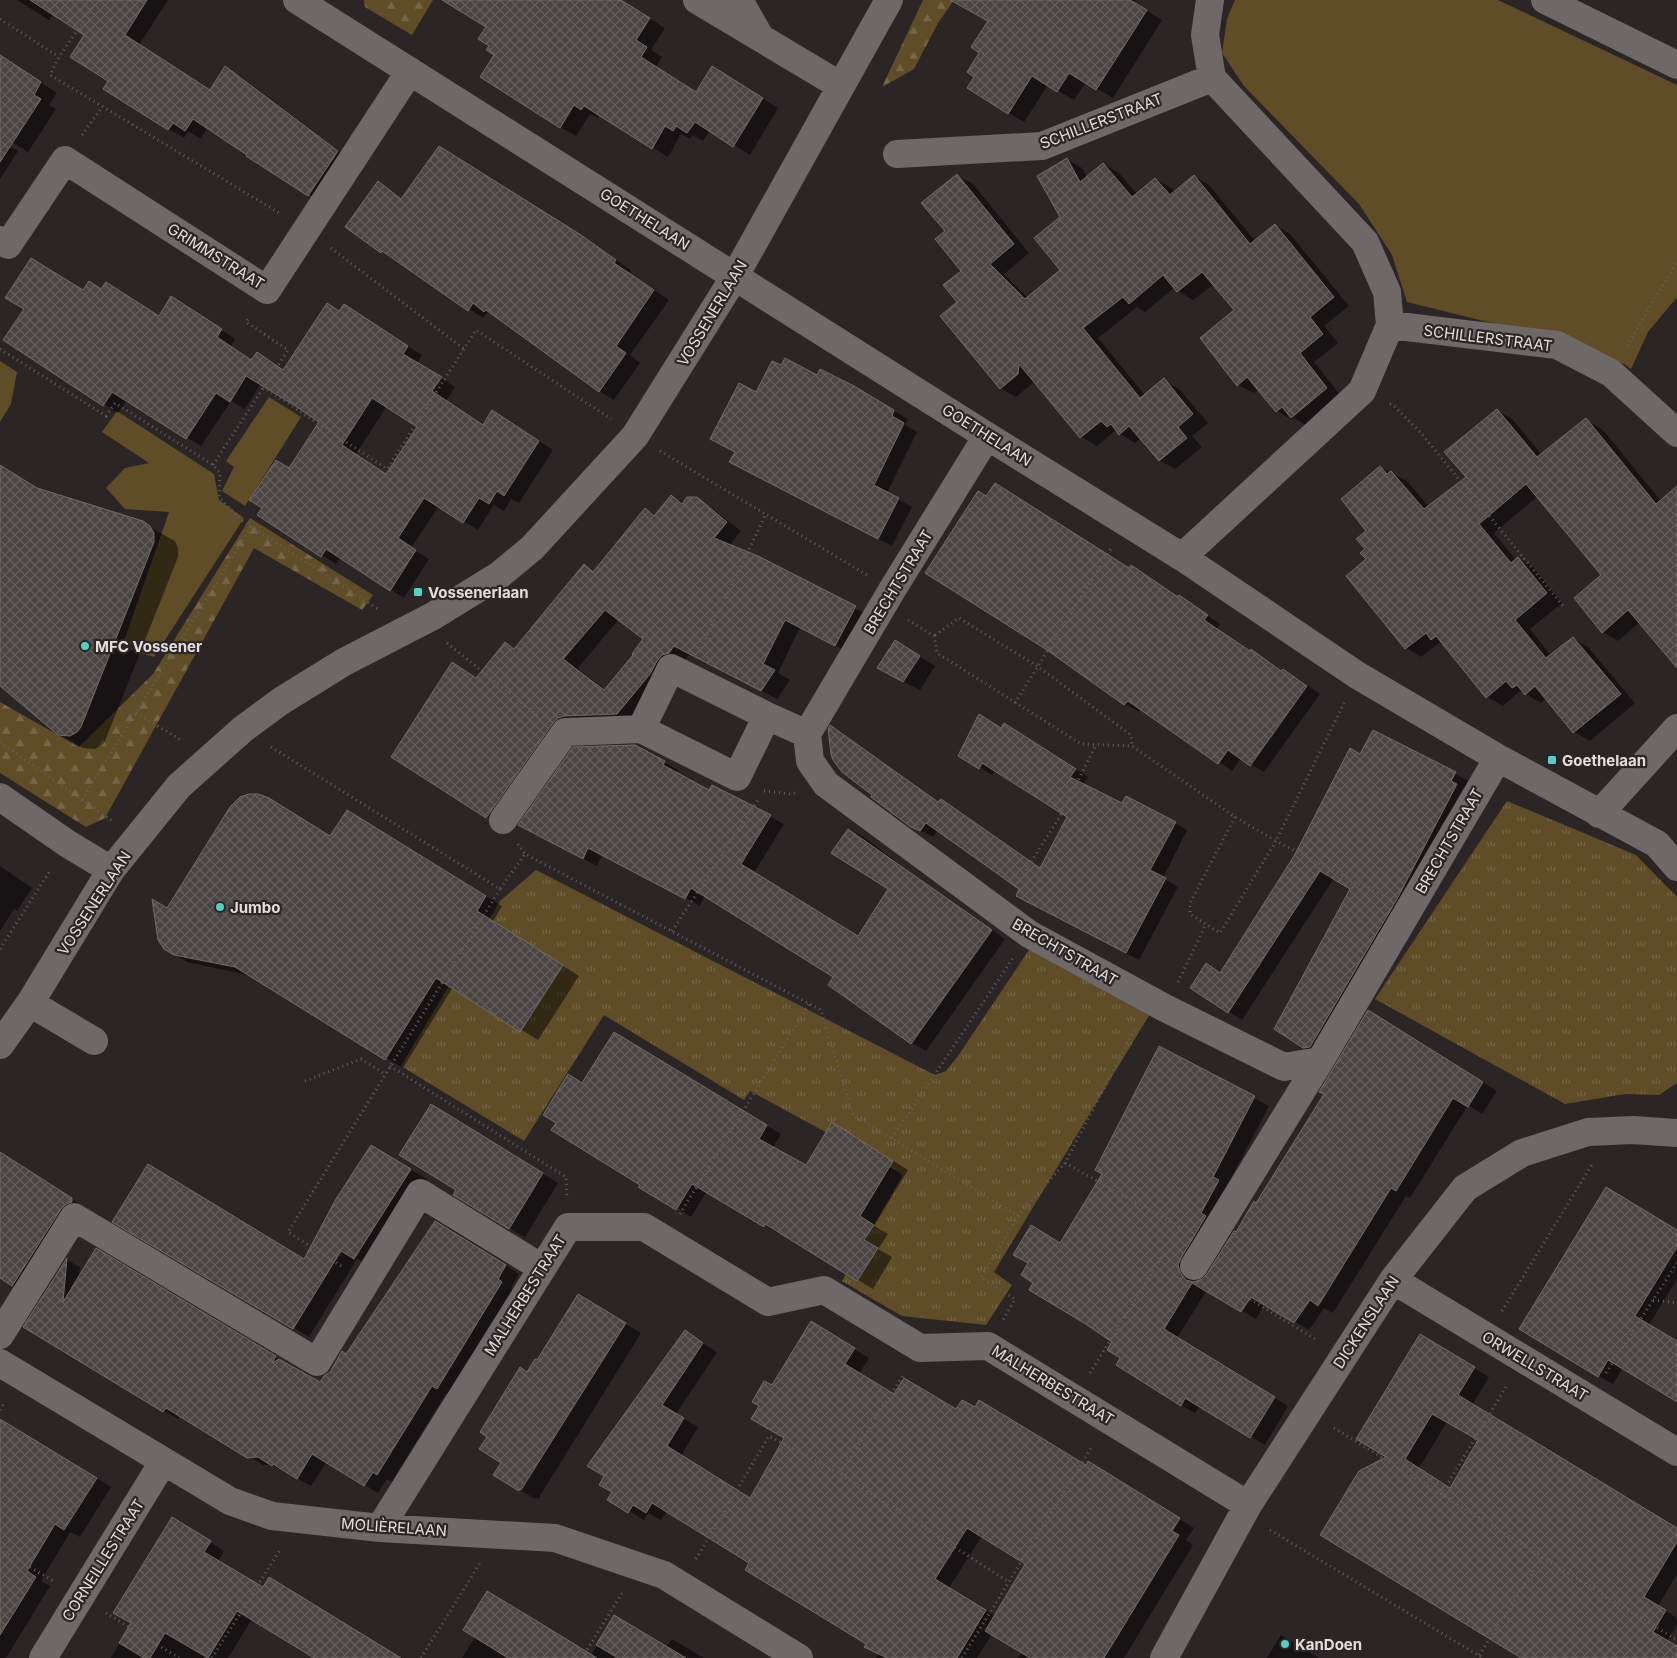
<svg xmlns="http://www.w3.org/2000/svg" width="1677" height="1658" font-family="Inter,sans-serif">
  <defs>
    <pattern id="forest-firs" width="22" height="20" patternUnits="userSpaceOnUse" patternTransform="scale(1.25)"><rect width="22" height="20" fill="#5f4d28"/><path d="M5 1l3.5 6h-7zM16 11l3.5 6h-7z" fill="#766647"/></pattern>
    <pattern id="park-tufts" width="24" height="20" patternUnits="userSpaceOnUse" patternTransform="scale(1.25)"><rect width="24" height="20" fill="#5f4d28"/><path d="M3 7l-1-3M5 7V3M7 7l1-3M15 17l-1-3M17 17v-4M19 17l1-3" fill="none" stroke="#766647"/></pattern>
    <pattern id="building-cross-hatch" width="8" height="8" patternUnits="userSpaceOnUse" patternTransform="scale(1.25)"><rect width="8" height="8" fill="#4a4542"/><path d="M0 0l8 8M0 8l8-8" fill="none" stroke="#645f5d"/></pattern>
  </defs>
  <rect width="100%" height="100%" fill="#2b2526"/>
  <path fill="#5f4d28" d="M1235,0H1498L1677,85V297L1648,332L1631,369L1624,364L1560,340L1407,302L1392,255L1359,204L1244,86L1222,53L1227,19Z
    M0,361L17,372L11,404L0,422Z
    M269,397L301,417L245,506L222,491L234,467L226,461Z
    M117,411L214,474L219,500L244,518L154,657L122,647L169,512L125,509L106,488L125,468L149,463L102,432Z"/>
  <path fill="url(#forest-firs)" d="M364,0H433L412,35L365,7Z
    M923,0H954L938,23L914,69L882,87Z
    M250,518L373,595L362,610L254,548L105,818L86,827L0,773V702L79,747L153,674Z"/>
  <path fill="url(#park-tufts)" d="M1507,801L1636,855L1677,897V1083L1659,1095L1625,1094L1565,1104L1375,999Z
    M536,870L935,1075L946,1071L958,1056L1035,941L1156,1004L994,1272L1012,1285L986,1325L902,1316L842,1281L902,1176L899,1172L750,1091L744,1100L604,1015L524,1141L401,1066L500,901Z"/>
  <path fill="#0007" fill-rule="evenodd" d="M17,0H168L139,45L211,91L226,68L241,77L352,161L324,204L248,156L249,154L208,127L201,139L188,131L184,138L169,129L110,80L86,35L54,14L49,20Z
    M447,0H620L665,28L651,50L662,57L656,67L697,93L728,77L778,108L750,155L710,130L703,141L692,135L690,139L681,134L668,157L600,114L598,118L590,114L576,136L560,127L496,55L491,45L487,27Z
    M1048,0H1136L1134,3L1162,20L1113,98L1086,82L1074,100L1048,85L1024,122L1009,113Z
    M0,61L18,67L57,93L49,105L56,109L28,152L0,135Z
    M0,141L18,151L0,179Z
    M1067,159L1082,168L1087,177L1104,164L1119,173L1137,194L1156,179L1171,188L1175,192L1194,176L1209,185L1255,241L1275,225L1290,234L1349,306L1324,326L1338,343L1314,362L1342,397L1307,426L1294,418L1292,420L1277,411L1259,389L1254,393L1238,385L1235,310L1214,284L1193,300L1178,291L1175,287L1145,312L1137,307L1098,338L1145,395L1164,380L1179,389L1208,423L1192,436L1202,447L1175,469L1159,460L1141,438L1135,443L1115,431L1097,446L1081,437L1034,379L1033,383L1016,397L1000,388L959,302L963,271L946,231L957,175L973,184L1029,253L1004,274L1028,298L1062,270V217Z
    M378,183L403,199L596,246L631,270L629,273L669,300L630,355L640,363L614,400L599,391L500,319L488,312L483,318L382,252Z
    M102,290L160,317L186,306L235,339L231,346L252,361L257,354L284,371L340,312L358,314L422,355L417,363L455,387L446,401L484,426L507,420L553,450L519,503L511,499L504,511L494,505L478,530L439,506L411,548L429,559L404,598L341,557L336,564L259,515L321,422L261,384L245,409L231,401L201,446L127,400L118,413L4,340L83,291ZM387,406L419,426L387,475L356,454Z
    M853,387L908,419L905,425L917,432L887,493L912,507L892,546L745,469L736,452L756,394Z
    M1497,410L1512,419L1542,455L1586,420L1602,429L1661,501L1677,488V666L1640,622L1618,641L1603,632V575L1538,496L1494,533L1516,560L1518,558L1533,567L1562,603L1530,629L1551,656L1573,638L1588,647L1635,703L1590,741L1574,732L1547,698L1541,703L1520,691L1503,706L1487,697L1446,647L1439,643L1421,657L1406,648L1347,577L1367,560L1368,531L1380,467L1407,481L1429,507L1468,477Z
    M0,465L38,489L142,523L175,541L178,548V557L105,741L102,745L95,749L83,748L59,734L0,685Z
    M671,496L684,503L697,499L712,508L741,531L729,546L870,616L850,653L800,627L778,673L790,680L777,699L690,654L632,722L580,724L502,826L393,756L476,678L505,643L515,649L584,566L594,572L645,510L656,516ZM619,619L645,639L635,655L605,690L578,668Z
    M1132,566L1179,598L1193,605L1220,624L1217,629L1251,652L1265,659L1282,671L1283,670L1297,678L1320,694L1264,772L1241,758L1232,771L1141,708L1139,712L1125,704L1047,649Z
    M911,651L935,666L920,690L894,677Z
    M831,727L843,734L939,803L941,800L954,808L1041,868L1068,817L995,770L992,775L960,755L1002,729L1017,732L1088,777L1083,784L1123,804L1175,823L1187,830L1163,878L1178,887L1139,960L1030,903L1021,888L938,830L933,837L911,826L874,795Z
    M1373,731L1469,781L1318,1055L1304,1047L1352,888L1334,878L1242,1020L1191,988L1221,974L1361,755Z
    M664,762L678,770L676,774L710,792L712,786L784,824L754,873L859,937L890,889L833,853L850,829L864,837L911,873L1005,939L926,1051L912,1043L829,985L834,976L705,895L700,906L602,855L597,866L534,833Z
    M364,821L502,906L493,921L579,976L538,1040L453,987L403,1068L252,976L187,962L169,951L167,910L331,837Z
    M0,866L32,888L17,911L14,909L0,931Z
    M1382,1020L1497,1091L1482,1114L1468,1105L1410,1198L1406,1196L1333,1313L1324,1308L1309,1330L1265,1304L1256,1319L1207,1290L1177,1338L1288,1406L1265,1445L1200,1406L1195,1413L1181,1405L1122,1358L1061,1244L1104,1173L1160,1048L1269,1106L1227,1186L1232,1189L1192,1275L1194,1283L1202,1281L1208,1275Z
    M629,1042L781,1134L773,1148L806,1167L847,1132L908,1170L874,1226L888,1234L878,1249L892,1257L873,1289L780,1232L779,1234L707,1191L691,1217L642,1184L583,1084Z
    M447,1115L558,1183L525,1237L509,1228Z
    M371,1147L427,1179L371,1267L357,1259L309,1337L114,1221L305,1261Z
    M0,1153L86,1208L27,1293L0,1277Z
    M1677,1229V1279L1649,1325L1677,1342V1400L1623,1368L1613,1384L1598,1376Z
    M450,1230L519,1274L511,1288L516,1291L451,1396L446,1393L392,1482L387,1479L378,1493L327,1461L311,1486L272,1465H263L180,1415L178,1419L164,1411L25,1327L67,1260L80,1267L79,1277L96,1250L320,1384L347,1355Z
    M594,1305L641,1333L538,1499L536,1497L535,1499L495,1475L503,1463L528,1373Z
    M811,1323L869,1358L859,1374L895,1396L956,1411L1087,1467L1103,1472L1194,1528L1186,1540L1193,1545L1124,1658H1018L1022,1652L992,1634L977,1658H876L879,1654L866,1647L868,1644L751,1563L667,1511L661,1520L648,1513L644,1520L609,1499L685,1332L717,1352L676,1414L698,1427L681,1456L751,1500L786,1438L772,1387ZM982,1536L1027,1564L995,1616L949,1588Z
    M1436,1344L1489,1377L1472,1405L1677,1529V1574L1658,1606L1677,1618V1625L1667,1641L1677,1647V1658H1524L1389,1457ZM1447,1422L1480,1440L1451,1489L1419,1468Z
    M0,1423L16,1429L111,1487L80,1537L70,1532L41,1581L50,1586L6,1658H0Z
    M187,1527L224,1551L218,1561L263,1588L400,1658H316L252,1619L228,1658H111Z
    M615,1617L666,1647L672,1639L704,1658H462L476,1636L591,1655Z
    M1281,1635L1312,1654L1319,1658H1267Z"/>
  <path fill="url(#building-cross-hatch)" stroke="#716c69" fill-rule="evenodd" d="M30,0H147L125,35L210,90L225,66L338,151L308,196L246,156L247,155L193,119L185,131L173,123L168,130L103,89L108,81L70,57L84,35Z
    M442,0H621L650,18L636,40L647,47L641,57L696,92L712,66L763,98L733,147L695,122L687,133L676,126L673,131L665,126L652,149L584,106L581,110L574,105L560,128L480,77L494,55L486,50L489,46L478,39L486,27Z
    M950,0H1130L1147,10L1096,90L1069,73L1057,92L1032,76L1008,114L967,88L974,77L967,72L979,53L971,47L988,21Z
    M0,55L41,82L34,95L41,99L0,162Z
    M439,146L581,235L616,260L614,263L654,290L616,346L626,353L599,392L486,310L484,312L473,303L468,311L382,251L381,253L345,227L378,181L401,199Z
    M1067,158L1080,182L1103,163L1132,197L1155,178L1170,195L1194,175L1250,244L1275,224L1334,297L1310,317L1323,334L1300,353L1327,388L1291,418L1282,407L1276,412L1247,377L1237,386L1200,338L1234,310L1202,272L1177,292L1163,275L1129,304L1123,297L1083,328L1140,398L1164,378L1193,414L1178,427L1187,438L1159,461L1129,426L1119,435L1111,424L1107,427L1101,421L1080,438L1019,364L1018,374L1000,389L940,316L957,302L943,285L961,271L935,239L945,231L921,203L957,174L1014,244L990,264L1025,299L1060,270L1034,238L1060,217L1037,176Z
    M31,258L83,290L89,281L101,289L106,282L159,316L171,296L222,329L217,337L251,360L257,352L283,370L327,303L339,311L344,304L408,346L403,354L442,377L432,391L483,425L492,410L539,441L504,496L497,491L489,504L479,498L463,523L424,498L398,538L416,550L390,591L326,549L321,557L257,515L262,508L249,500L276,460L289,468L319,422L294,405L246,376L230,402L216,393L186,439L112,392L103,406L3,340L24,309L5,298ZM372,398L417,427L386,474L342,445Z
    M785,358L817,375L820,369L854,386L894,410L892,416L904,423L874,485L899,498L878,539L729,462L735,452L710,439L739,383L756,392L772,361L781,365Z
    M1497,409L1537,457L1586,418L1656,504L1677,486V668L1628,610L1602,633L1574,598L1601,575L1526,484L1479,524L1511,563L1518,557L1547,593L1515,620L1546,658L1573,637L1621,694L1573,733L1535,686L1525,695L1517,685L1512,688L1506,681L1486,698L1436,636L1431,640L1426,633L1405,649L1346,576L1366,559L1360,553L1365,549L1356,539L1366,531L1341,499L1380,466L1387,474L1391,471L1424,509L1466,477L1444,452Z
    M0,465L37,488L143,521L150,526L154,533V542L81,727L77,732L70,736L58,735L0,686Z
    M995,483L1129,568L1131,565L1178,597L1179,595L1208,615L1204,620L1250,651L1251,649L1281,671L1283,669L1307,686L1250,766L1228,750L1218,764L1128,701L1124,705L1047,650L925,573L978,491L986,496Z
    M671,495L682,504L687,497H697L727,522L714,538L758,556L856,606L835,646L785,620L763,664L775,670L761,691L674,646L669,653L662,655L657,661L650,674L617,714L564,716L558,718L553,723L486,818L391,757L452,662L476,678L505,642L514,649L584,564L593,572L645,508L654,516ZM605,610L643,639L632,654L633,655L604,690L563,659Z
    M895,640L920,656L903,682L877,668Z
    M979,714L1001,728L1004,723L1076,769L1070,777L1122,803L1126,796L1176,822L1150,870L1166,878L1126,953L1016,896L1019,889L926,823L920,831L911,827L871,797L872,795L842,772L833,760L831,754L828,729L830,725L938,802L941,799L1040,868L1067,817L982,763L979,769L958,756Z
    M1373,730L1456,772L1451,781L1457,784L1397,899L1310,1047L1303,1048L1274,1029L1350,889L1320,871L1228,1013L1190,988L1206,963L1220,973L1294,856L1350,748L1360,754Z
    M635,745L665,761L663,765L709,790L712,785L771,815L741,864L858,936L888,889L831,853L848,829L992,930L911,1044L828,985L833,977L691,888L685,899L588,848L583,859L518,825L573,747Z
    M249,794H258L269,798L330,836L347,810L486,896L477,911L563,965L520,1032L436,978L385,1060L235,967L174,955L164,949L158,940L152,899L167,908L230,807L240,797Z
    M1368,1010L1483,1082L1468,1107L1453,1098L1396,1191L1391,1188L1318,1306L1310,1300L1294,1323L1251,1297L1241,1312L1192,1283L1164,1329L1275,1397L1250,1438L1185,1398L1181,1406L1116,1365L1120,1358L1107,1350L1112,1342L1084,1323L1029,1290L1033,1283L1021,1275L1028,1263L1013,1255L1031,1225L1060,1243L1102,1174L1095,1170L1159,1046L1255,1096L1213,1177L1219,1180L1201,1213L1206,1216L1181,1258L1178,1265L1181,1274L1186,1280L1194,1282L1202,1279L1207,1274L1234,1231L1236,1232L1254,1201L1256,1203L1271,1179L1324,1094L1319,1092Z
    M614,1032L767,1125L759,1139L806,1165L832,1122L893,1161L860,1216L874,1225L864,1240L878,1248L857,1281L765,1224L764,1227L692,1184L676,1210L638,1187L640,1185L551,1130L556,1123L543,1115L568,1074L582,1083Z
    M431,1104L543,1173L509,1229L453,1195L456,1190L399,1155Z
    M371,1145L411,1169L354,1259L341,1251L293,1329L112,1222L148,1164L304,1259L336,1199Z
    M0,1152L72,1198V1202L66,1204L61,1209L12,1286L0,1278Z
    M1606,1187L1677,1230V1247L1635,1316L1677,1341V1402L1608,1360L1598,1377L1519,1329Z
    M435,1221L506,1265L498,1279L502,1282L437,1389L432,1386L377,1475L373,1472L364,1486L312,1454L297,1479L273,1464L272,1466L258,1457L247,1458L166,1408L163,1412L23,1327L67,1258L63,1302L96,1248L276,1356L272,1363L279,1359L320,1382L324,1376L330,1372L342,1351L346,1354Z
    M578,1294L626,1323L521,1490L519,1489V1491L493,1475L501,1463L479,1449L487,1437L480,1432L520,1367L527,1372L535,1359L537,1360Z
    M811,1321L855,1348L845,1364L894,1394L904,1378L956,1409L962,1400L975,1407L979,1400L1086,1465L1088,1461L1180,1518L1172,1531L1179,1535L1104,1658H1030L985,1631L1025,1564L967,1528L935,1579L986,1610L957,1658H887L864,1647L866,1644L745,1570L749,1563L652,1503L646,1513L633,1505L628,1513L607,1500L612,1492L599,1485L604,1476L587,1466L685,1330L703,1343L662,1405L684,1418L667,1446L750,1498L784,1438L751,1419L759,1406L752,1402L764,1381L772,1385Z
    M1420,1334L1475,1367L1458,1395L1677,1528V1542L1644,1597L1666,1610L1653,1632L1677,1646V1658H1521L1320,1535L1359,1471L1386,1457L1356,1439ZM1432,1414L1478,1440L1450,1488L1405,1459Z
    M0,1419L97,1478L64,1530L55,1524L27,1571L36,1577L0,1635Z
    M172,1517L211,1541L204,1552L263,1587L269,1577L401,1658H314L237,1611L208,1658L165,1633L150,1658H144L119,1643L131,1623L113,1613Z
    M487,1591L535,1620L597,1658H508L463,1630Z
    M614,1615L686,1658H618L596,1645Z"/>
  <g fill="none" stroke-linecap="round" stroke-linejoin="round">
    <path stroke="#635e5f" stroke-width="3" stroke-dasharray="1 4" stroke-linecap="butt" d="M98,0L59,57L50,75L281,214
      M0,19L59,57
      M82,135L102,107
      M331,248L464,349
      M1627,346L1677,261
      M0,349L106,416L115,403L213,465L220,473L219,497L241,520L378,609
      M263,387L387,469L476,330L611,419
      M1390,404L1394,406L1421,433L1564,607
      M660,451L867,575
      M213,465L288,350L246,322L250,316
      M908,620L934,636L937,653L1081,744L1132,746L1235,817L1276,841L1344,703
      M935,635L959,618L1037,666L1131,735L1132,746
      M447,643L539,717
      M701,648L766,514
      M1015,703L1111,549
      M136,713L181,740
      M0,742L112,821
      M271,747L500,889L525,854L821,1010L853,1115L1018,1216L981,1278L1015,1299L1003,1320
      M764,791L790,794L795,793
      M82,800L251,527
      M1235,817L1190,903V914L1220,933L1276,841L1383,896
      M518,844L525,854
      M1015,887L1059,818L1096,745
      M672,931L758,800
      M0,949L51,869
      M1178,982L1206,924
      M390,1066L566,1177L567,1196
      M305,1081L361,1059L385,1074
      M892,1138L1013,958
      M1065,1163L1182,1228
      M680,1214L809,1004
      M1018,1216L1065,1163L1136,1027
      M341,1266L288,1232L500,889
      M1220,1281L1317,1340
      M1653,1300L1677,1303
      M1502,1311L1593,1163
      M1090,1373L1164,1253
      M1606,1373L1677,1263
      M0,1410L5,1402
      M1334,1428L1677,1640
      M840,1474L904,1374
      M1441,1495L1507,1385
      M1270,1530L1483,1658
      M0,1549L55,1582
      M696,1559L769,1436L840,1474L1009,1582
      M106,1613L179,1658
      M1479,1655L1543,1557
      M212,1658L281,1548
      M421,1658L480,1563
      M582,1658L622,1593
      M962,1658L1093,1445"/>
    <path stroke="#6e6868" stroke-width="28" d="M297,0L987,436L1182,557L1357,675L1498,758L1657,844L1677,867
      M697,0L841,86
      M739,0L760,37
      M1545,0L1677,65
      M897,154L1042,146L1212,78
      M0,240L8,245L65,160L267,290L410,71
      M1390,325L1557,345L1611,373L1677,433
      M987,436L892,590L807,734L810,761L826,784L1029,934L1165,1008L1284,1067L1320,1061L1498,758
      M1182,557L1362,391L1390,325L1387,292L1365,242L1212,78L1205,35L1210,0
      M767,716L737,777L641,729L671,668L767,716L807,734
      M0,797L68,844L111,870
      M1599,814L1677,728
      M503,820L565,732L641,729
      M30,1003L94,1041
      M0,1045L30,1003L111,870L179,786L243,729L281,701L344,662L433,616L498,576L532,548L635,436L735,276L889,0
      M1194,1266L1320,1061
      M1393,1280L1677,1452
      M0,1335L74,1217L317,1362L420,1193L542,1268
      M0,1363L230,1501L272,1516L380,1528L555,1538L664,1575L799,1658
      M380,1528L568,1227H644L768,1302L824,1290L920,1348L988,1346L1248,1505
      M43,1658L163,1462
      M1164,1658L1248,1505L1344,1356L1393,1280L1465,1188L1522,1153L1588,1132L1633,1130L1677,1133"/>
  </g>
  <g fill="#55cec5" stroke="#2b2526" stroke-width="2">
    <rect x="413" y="587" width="10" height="10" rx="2.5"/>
    <circle cx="85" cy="646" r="5"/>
    <rect x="1547" y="755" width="10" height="10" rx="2.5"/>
    <circle cx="220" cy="907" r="5"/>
    <circle cx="1285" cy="1644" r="5"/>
  </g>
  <g text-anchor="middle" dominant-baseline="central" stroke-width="4.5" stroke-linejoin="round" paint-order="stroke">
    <g font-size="15" fill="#e2dede" stroke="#2b2526">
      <text transform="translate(1101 121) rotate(-21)">SCHILLERSTRAAT</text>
      <text transform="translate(645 219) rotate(32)">GOETHELAAN</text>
      <text transform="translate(216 256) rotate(32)">GRIMMSTRAAT</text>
      <text transform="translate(712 313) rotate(-59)">VOSSENERLAAN</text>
      <text transform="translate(1488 338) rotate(7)">SCHILLERSTRAAT</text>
      <text transform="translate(987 435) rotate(32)">GOETHELAAN</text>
      <text transform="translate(898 582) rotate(-59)">BRECHTSTRAAT</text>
      <text transform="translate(1449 841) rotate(-60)">BRECHTSTRAAT</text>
      <text transform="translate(94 903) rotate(-57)">VOSSENERLAAN</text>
      <text transform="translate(1065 952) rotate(30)">BRECHTSTRAAT</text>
      <text transform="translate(525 1295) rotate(-58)">MALHERBESTRAAT</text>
      <text transform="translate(1366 1322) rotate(-57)">DICKENSLAAN</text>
      <text transform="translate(1535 1366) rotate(31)">ORWELLSTRAAT</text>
      <text transform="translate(1053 1385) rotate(31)">MALHERBESTRAAT</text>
      <text transform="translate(394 1527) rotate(4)">MOLIÈRELAAN</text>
      <text transform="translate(103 1560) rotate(-58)">CORNEILLESTRAAT</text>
    </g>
    <g font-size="15" font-weight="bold" fill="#e2dede" stroke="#2b2526" text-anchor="start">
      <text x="428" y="592">Vossenerlaan</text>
      <text x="95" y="646">MFC Vossener</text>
      <text x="1562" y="760">Goethelaan</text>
      <text x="230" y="907">Jumbo</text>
      <text x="1295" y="1644">KanDoen</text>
    </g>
  </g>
</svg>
